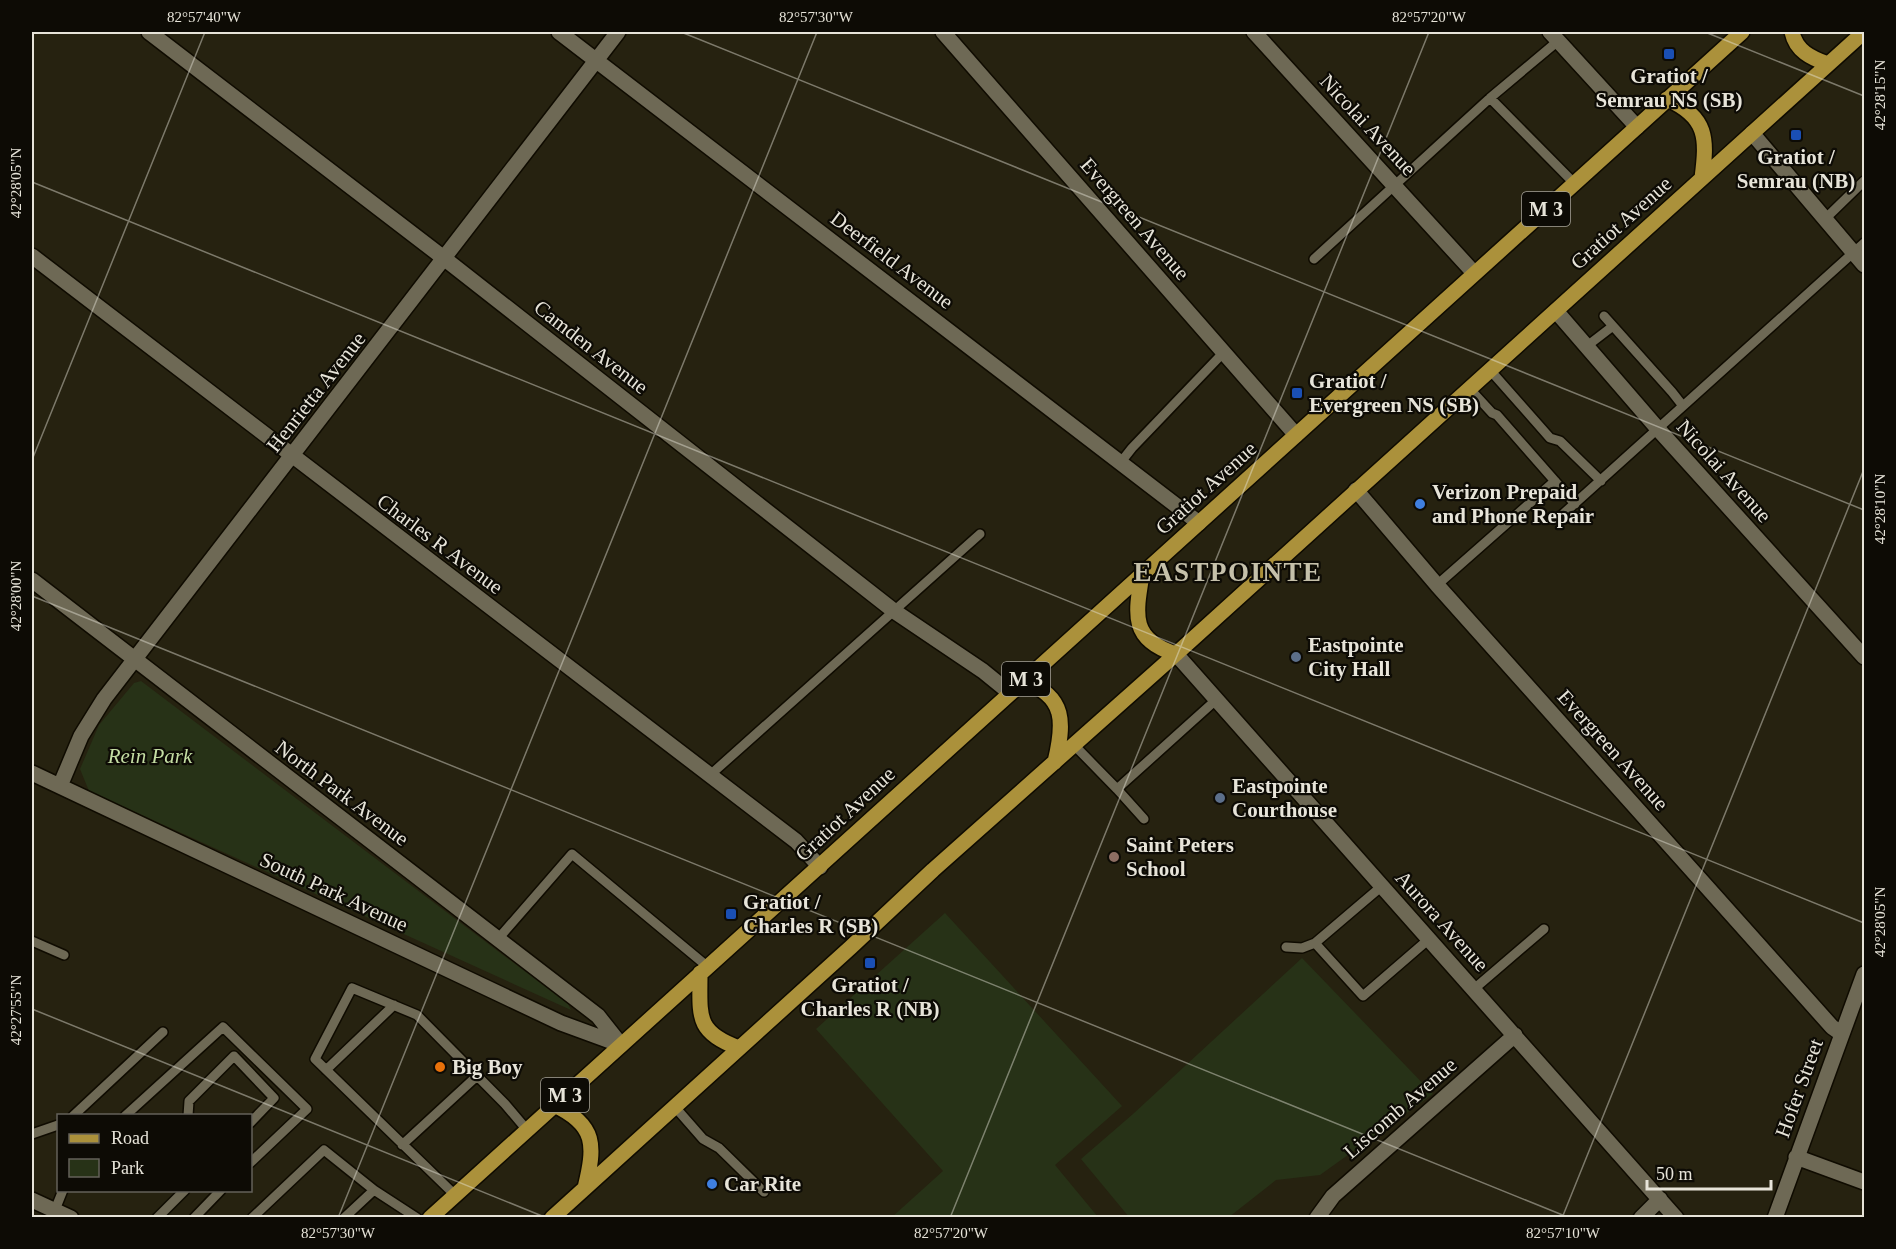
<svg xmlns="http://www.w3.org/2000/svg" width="1896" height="1249" font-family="Georgia,serif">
  <rect width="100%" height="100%" fill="#262210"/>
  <path fill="#273217" d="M141,681L568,1004L571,1010L89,791L80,769L99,725L134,683Z
    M945,913L1122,1106L1055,1165L1098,1217H892L943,1171L816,1029Z
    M1302,958L1433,1094L1320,1175L1276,1180L1229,1217H1129L1081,1159L1133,1114Z"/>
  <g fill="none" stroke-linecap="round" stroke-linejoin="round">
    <defs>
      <path id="lane" d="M1490,98L1574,183
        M1825,219L1864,181
        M1314,259L1490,98L1558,41
        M1604,316L1672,392L1683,406
        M1587,346L1613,326
        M1490,370L1550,438L1560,441L1601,481
        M1469,388L1492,413L1497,415L1575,504
        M1121,462L1132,448L1224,352
        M1562,515L1864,243
        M1437,585L1555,481
        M1074,745L1117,789L1217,699
        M709,776L980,534
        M1117,789L1144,819
        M498,939L572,854L708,967
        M32,941L64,955
        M1315,943L1363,996L1429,939
        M1286,947L1302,948L1315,943L1382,886
        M1474,989L1544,929
        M326,1070L394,1005
        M675,1107L703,1139L719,1148L764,1192
        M73,1116L163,1032
        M125,1116L223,1027L307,1109L250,1163
        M188,1116L189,1101L234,1056L274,1098L250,1123
        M32,1134L58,1125
        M402,1145L477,1076
        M455,1195L315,1059L352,988L417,1015L505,1104L527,1130
        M55,1210L63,1190
        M157,1218L185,1190
        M194,1218L221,1190
        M252,1218L324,1150L374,1190L417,1218
        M344,1218L374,1190"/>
      <path id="street" d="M149,32L445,259L894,611L983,671L1010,693
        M559,32L1199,523
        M943,32L1296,435
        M1254,32L1474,273
        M1550,32L1637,127
        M1752,133L1864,265
        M32,256L796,841L820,867
        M1556,311L1658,429L1864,657
        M1356,490L1437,585L1832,1027L1842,1034
        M32,580L598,1016L621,1045
        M1176,654L1676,1218
        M32,773L561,1023L621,1045
        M60,786L81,736L104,699L618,32
        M1796,1157L1864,1182
        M1317,1218L1333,1196L1515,1035
        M1641,1218L1660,1199
        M1775,1218L1864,974"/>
      <path id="secondary" d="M32,1200L71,1218"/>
      <path id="primary" d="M1792,32C1796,51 1811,58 1828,64
        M1667,99C1708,117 1707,139 1702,178
        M1142,575C1135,616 1131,640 1176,654
        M1023,681C1067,696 1064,724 1055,762
        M700,973C700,1016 695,1032 739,1048
        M554,1105C597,1125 595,1146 585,1188
        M430,1218L1742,32
        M552,1218L851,947L933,870L1176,654L1864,32"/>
    </defs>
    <use href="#lane" stroke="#0f0b00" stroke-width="12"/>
    <use href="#street" stroke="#0f0b00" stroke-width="18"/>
    <use href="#secondary" stroke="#0f0b00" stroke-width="18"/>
    <use href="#primary" stroke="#0f0b00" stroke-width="18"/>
    <use href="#lane" stroke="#6e6955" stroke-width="9"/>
    <use href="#street" stroke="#6e6955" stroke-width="15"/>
    <use href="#secondary" stroke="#6e6955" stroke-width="15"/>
    <use href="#primary" stroke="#ab913b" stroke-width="15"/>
  </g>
  <path fill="none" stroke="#e7e4d9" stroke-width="1.5" stroke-opacity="0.45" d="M681,32L1864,510M1705,32L1864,96M32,182L1864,923M32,460L205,32M32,596L1570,1218M32,1009L547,1218M338,1218L817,32M950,1218L1429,32M1562,1218L1864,469"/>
  <g fill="#1a4fb4" stroke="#0d0b05" stroke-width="2">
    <rect x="1663" y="48" width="12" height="12" rx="3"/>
    <rect x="1790" y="129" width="12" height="12" rx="3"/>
    <rect x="1291" y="387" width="12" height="12" rx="3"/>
    <rect x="725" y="908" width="12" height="12" rx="3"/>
    <rect x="864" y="957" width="12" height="12" rx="3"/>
  </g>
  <g fill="#3f7fe0" stroke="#0d0b05" stroke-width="2">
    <circle cx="1420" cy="504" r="6"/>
    <circle cx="712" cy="1184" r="6"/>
  </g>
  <g fill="#5c6f8a" stroke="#0d0b05" stroke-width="2">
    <circle cx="1296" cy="657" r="6"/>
    <circle cx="1220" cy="798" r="6"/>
  </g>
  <circle fill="#8d6e63" stroke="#0d0b05" stroke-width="2" cx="1114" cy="857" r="6"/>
  <circle fill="#e8710a" stroke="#0d0b05" stroke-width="2" cx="440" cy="1067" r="6"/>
  <g text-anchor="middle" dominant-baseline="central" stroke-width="4.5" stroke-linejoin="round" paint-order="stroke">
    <g fill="#0d0b05" stroke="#a6a399" stroke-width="1.5">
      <rect x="1522" y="192" width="48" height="34" rx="4.5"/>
      <rect x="1002" y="662" width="48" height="34" rx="4.5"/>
      <rect x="541" y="1078" width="48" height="34" rx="4.5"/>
    </g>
    <g font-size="20" font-weight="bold" fill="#e7e4d9">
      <text x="1546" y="209">M 3</text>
      <text x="1026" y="679">M 3</text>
      <text x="565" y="1095">M 3</text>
    </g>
    <g font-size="21" font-weight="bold" fill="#e7e4d9" stroke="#0d0b05" text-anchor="start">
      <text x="1669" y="76" text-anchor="middle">Gratiot /<tspan x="1669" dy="24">Semrau NS (SB)</tspan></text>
      <text x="1796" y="157" text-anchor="middle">Gratiot /<tspan x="1796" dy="24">Semrau (NB)</tspan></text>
      <text x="1309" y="381">Gratiot /<tspan x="1309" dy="24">Evergreen NS (SB)</tspan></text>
      <text x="1432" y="492">Verizon Prepaid<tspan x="1432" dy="24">and Phone Repair</tspan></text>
      <text x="1308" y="645">Eastpointe<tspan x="1308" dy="24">City Hall</tspan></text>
      <text x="1232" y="786">Eastpointe<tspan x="1232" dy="24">Courthouse</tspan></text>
      <text x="1126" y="845">Saint Peters<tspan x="1126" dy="24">School</tspan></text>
      <text x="743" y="902">Gratiot /<tspan x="743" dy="24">Charles R (SB)</tspan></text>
      <text x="870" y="985" text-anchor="middle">Gratiot /<tspan x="870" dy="24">Charles R (NB)</tspan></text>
      <text x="452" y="1067">Big Boy</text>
      <text x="724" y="1184">Car Rite</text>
    </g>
    <g font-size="21" fill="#e7e4d9" stroke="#0d0b05">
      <text transform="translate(1368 125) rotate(47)">Nicolai Avenue</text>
      <text transform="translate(1135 219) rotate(49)">Evergreen Avenue</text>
      <text transform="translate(1621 223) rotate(-42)">Gratiot Avenue</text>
      <text transform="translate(892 260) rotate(37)">Deerfield Avenue</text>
      <text transform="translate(591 347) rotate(38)">Camden Avenue</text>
      <text transform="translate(316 392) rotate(-52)">Henrietta Avenue</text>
      <text transform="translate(1724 471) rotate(48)">Nicolai Avenue</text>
      <text transform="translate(1206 488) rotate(-42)">Gratiot Avenue</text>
      <text transform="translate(440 544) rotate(37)">Charles R Avenue</text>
      <text transform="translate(1613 750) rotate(48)">Evergreen Avenue</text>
      <text transform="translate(342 793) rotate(37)">North Park Avenue</text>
      <text transform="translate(845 814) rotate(-43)">Gratiot Avenue</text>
      <text transform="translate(334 892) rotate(25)">South Park Avenue</text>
      <text transform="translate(1442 921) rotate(48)">Aurora Avenue</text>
      <text transform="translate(1799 1088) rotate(-70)">Hofer Street</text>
      <text transform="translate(1400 1108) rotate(-41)">Liscomb Avenue</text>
    </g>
    <g font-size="21" font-style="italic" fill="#c4dda3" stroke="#0d0b05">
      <text x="150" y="756">Rein Park</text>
    </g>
    <g font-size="27" font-weight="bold" letter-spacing="1.5" fill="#c5c0aa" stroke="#0d0b05">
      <text x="1228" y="572">EASTPOINTE</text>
    </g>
  </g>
  <rect width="1896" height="1249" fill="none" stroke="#0d0b05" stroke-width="66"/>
  <rect x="57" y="1114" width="195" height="78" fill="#0d0b05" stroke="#64625a" stroke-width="1.5"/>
  <rect x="69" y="1134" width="30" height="9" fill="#ab913b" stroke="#64625a" stroke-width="1.5"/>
  <text x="111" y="1144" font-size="18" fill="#e7e4d9">Road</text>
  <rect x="69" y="1159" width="30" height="18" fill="#273217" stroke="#64625a" stroke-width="1.5"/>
  <text x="111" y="1174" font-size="18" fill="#e7e4d9">Park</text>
  <path d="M1647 1180v9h124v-9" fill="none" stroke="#e7e4d9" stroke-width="3"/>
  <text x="1656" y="1180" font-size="18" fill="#e7e4d9" stroke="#0d0b05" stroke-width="4.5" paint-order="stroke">50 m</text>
  <rect x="33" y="33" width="1830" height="1183" fill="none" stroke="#e7e4d9" stroke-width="2"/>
  <g font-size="15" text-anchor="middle" fill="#e7e4d9">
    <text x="204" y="22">82°57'40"W</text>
    <text x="816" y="22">82°57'30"W</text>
    <text x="1429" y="22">82°57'20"W</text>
    <text transform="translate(1880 95) rotate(-90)" y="5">42°28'15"N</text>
    <text transform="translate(16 183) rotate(-90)" y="5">42°28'05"N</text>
    <text transform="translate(1880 509) rotate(-90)" y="5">42°28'10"N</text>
    <text transform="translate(16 596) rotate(-90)" y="5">42°28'00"N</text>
    <text transform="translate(1880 922) rotate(-90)" y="5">42°28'05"N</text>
    <text transform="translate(16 1010) rotate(-90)" y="5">42°27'55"N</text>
    <text x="338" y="1238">82°57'30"W</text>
    <text x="951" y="1238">82°57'20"W</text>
    <text x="1563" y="1238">82°57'10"W</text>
  </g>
</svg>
